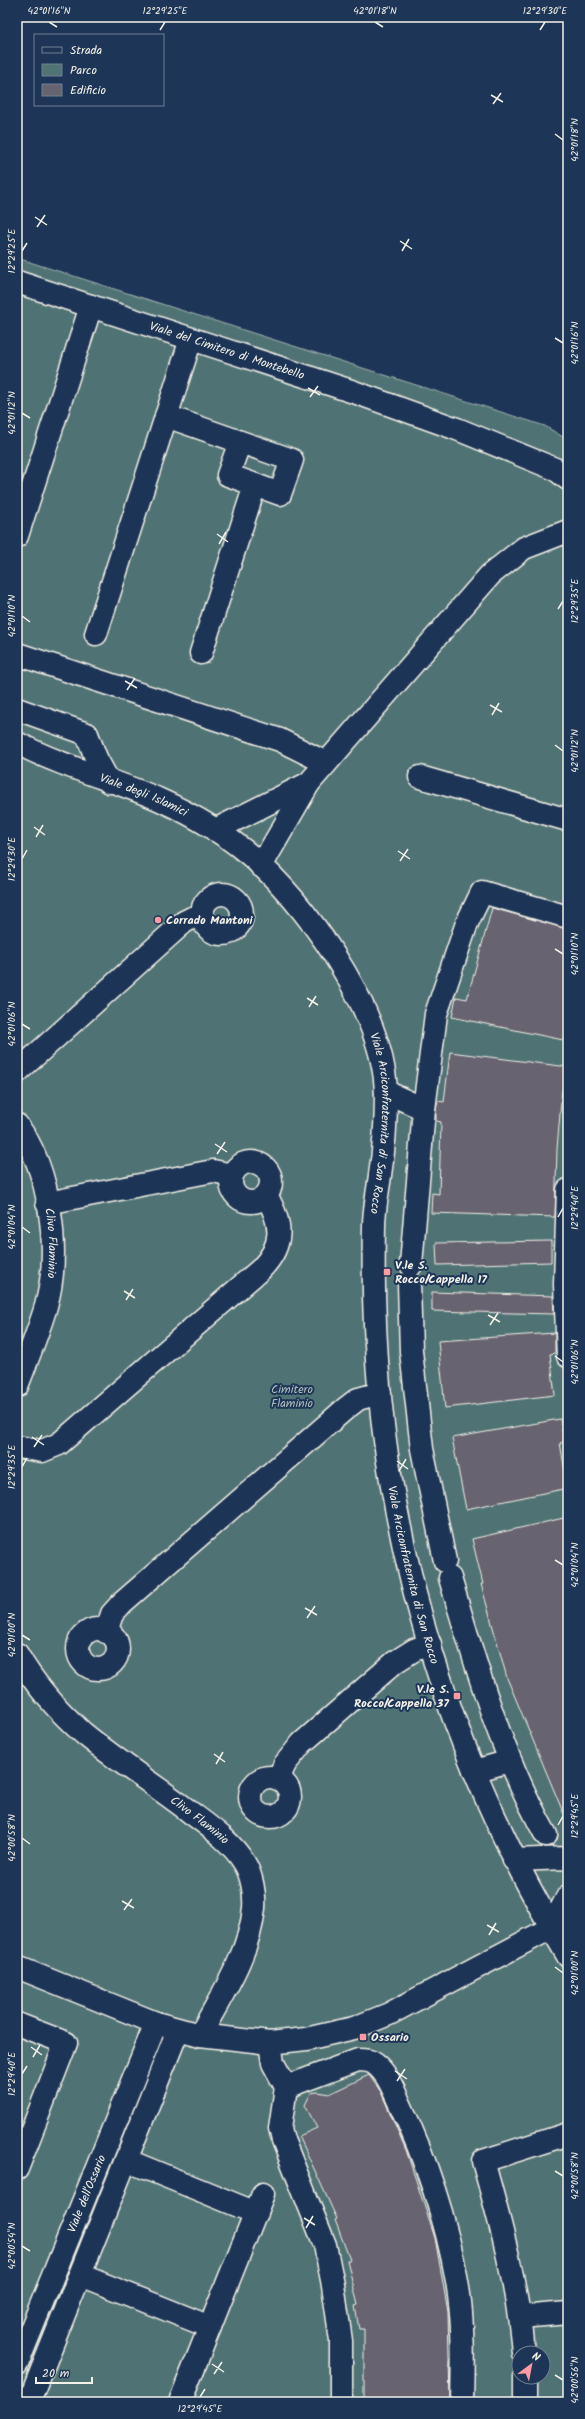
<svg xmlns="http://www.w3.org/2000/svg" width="585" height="2419" font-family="Kalam,sans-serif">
  <rect width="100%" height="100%" fill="#1d3557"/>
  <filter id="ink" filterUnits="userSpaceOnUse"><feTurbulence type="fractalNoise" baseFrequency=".025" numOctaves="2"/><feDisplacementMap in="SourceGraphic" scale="8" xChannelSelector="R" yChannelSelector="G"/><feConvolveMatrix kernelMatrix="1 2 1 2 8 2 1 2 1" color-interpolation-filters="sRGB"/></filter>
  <g filter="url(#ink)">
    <path fill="#507374" stroke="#a2b2ae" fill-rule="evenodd" d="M17,258L545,426L568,440V2402H17ZM519,2353H543V2377H519Z"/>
    <path fill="#676471" stroke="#f4f1e8" d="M492,908L568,929V1041L452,1017L456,997L467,999Z
      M450,1052L568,1067L567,1090H562L557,1149L555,1217L431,1213L432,1193L439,1194L441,1122L436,1121V1110L438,1101L444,1102Z
      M551,1241V1262L437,1265L436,1243Z
      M432,1292L553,1296L554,1314L432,1311Z
      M555,1333V1353L550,1354L555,1395L445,1408L438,1341Z
      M560,1419L564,1442L560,1443L568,1488L466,1509L452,1438Z
      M568,1517V1824L507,1678L481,1584H483L472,1539Z
      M369,2075L381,2092L406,2150L435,2238L448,2312L450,2402H364V2329H359L355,2306L358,2305L347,2260H350L335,2220L337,2219L299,2136L317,2128L305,2105L311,2093L318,2092L329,2094Z"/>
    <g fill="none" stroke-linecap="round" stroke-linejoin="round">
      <defs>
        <g id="minor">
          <path id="s1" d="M17,282L354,392L457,429L555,469L568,479"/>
          <path d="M166,416L292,460L280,494L228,475L240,442"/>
          <path d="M17,536L91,306"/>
          <path d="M96,634L191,339"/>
          <path d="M201,653L255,485"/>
          <path d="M17,654L280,740L326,763"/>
          <path d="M17,709L87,734L96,758L109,782"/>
          <path id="s2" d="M17,743C63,767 111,779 158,799C194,815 232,838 261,865C316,917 386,1019 386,1096C386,1122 384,1149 380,1175C378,1192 374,1209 374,1225C372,1322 378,1419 397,1513C427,1671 486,1819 568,1956"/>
          <path d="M420,777L568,820"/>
          <path d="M215,830L309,783"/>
          <path d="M261,866L309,783L490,575L524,548L568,531"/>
          <circle cx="222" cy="914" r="20"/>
          <path d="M17,1072L184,922L192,918L203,917"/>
          <path d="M386,1092L424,1109"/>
          <path id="s3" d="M17,1125C51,1170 61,1252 46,1306C38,1333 27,1360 17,1386"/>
          <circle cx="251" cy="1182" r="20"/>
          <path d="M568,1190L565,1284L568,1356"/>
          <path d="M47,1203L213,1171L232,1175"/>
          <path d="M411,1265L424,1109L436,1014L467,923L482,892L568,917"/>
          <path d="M409,1283L411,1351L422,1449L445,1561"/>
          <path d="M17,1447L42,1451L59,1444L261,1269C285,1244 282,1223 266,1195"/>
          <path d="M450,1578C476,1666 501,1755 546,1835"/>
          <circle cx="98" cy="1649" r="20"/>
          <path d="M106,1632L112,1614L122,1603L345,1409L358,1399L380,1393"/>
          <path id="s4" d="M17,1654C34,1684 57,1710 83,1733C117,1761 155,1785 190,1812C210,1827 232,1842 245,1864C252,1876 255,1894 254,1908C250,1953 221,1996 200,2035"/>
          <path d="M474,1771L510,1761"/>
          <circle cx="270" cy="1797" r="20"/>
          <path d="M278,1779L285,1764L302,1743L395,1662L414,1650L430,1644"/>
          <path d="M514,1860L568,1858"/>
          <path d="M17,1967L156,2023L200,2035L270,2043L306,2039L354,2028L389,2014L551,1928L568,1896"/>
          <path d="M17,2024L66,2043L17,2169"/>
          <path d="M270,2043L273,2063L286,2087L280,2128L283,2140L325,2245L333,2285L341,2341V2402"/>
          <path d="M286,2087L358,2060C364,2060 370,2060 375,2064C387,2073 393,2089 399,2102C426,2159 446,2219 457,2281C464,2321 463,2362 462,2402"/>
          <path d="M126,2160L256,2213"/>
          <path d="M80,2275L210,2327"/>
          <path d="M520,2317L568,2313"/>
          <path d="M523,2353C518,2287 501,2225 483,2161L568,2134"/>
          <path id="s5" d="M17,2364L156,2023"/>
          <path d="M29,2402L178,2030"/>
          <path d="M180,2402L263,2194"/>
          <path d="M525,2402V2377"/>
        </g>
      </defs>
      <use href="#minor" stroke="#f4f1e8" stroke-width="25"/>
      <use href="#minor" stroke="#1d3557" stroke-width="22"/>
    </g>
  </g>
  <path fill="none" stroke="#f4f1e8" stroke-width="1.5" d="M49,22L57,27M375,22L383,27M160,30L165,22M540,30L545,22M491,95L503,102M493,104L501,93M555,134L563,140M35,217L47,225M37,227L45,215M400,241L412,249M22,251L27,243M402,251L409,239M555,338L563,343M308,388L320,395M310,397L318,386M22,413L30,418M217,534L228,542M219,544L226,532M558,609L563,601M22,616L30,622M125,681L137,688M127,690L135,678M490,705L502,712M492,715L499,703M555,745L563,751M34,827L45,835M36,837L43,825M398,851L410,859M22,859L27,850M400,861L408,849M555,949L563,954M307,998L318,1005M309,1007L316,996M22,1024L30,1029M215,1144L227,1152M217,1154L225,1142M558,1217L563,1208M22,1227L30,1233M124,1291L135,1298M126,1300L133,1289M488,1315L500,1322M490,1325L498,1313M555,1356L563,1362M32,1437L44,1445M34,1447L42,1435M397,1461L408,1469M22,1467L27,1458M399,1471L406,1459M555,1560L563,1565M305,1608L317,1615M307,1618L315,1606M22,1635L30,1640M214,1754L225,1762M216,1764L223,1752M558,1825L563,1816M22,1838L30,1844M122,1901L134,1908M124,1910L132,1899M487,1925L499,1932M489,1935L496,1923M555,1967L563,1973M31,2047L42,2055M33,2057L40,2045M395,2071L407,2079M22,2074L27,2066M397,2081L405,2069M555,2171L563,2176M304,2218L315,2225M306,2228L313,2216M22,2246L30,2251M212,2364L224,2372M214,2374L222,2362M555,2375L563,2380M200,2397L205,2389"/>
  <g fill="#ff9aa2" stroke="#1d3557" stroke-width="1.5">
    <circle cx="158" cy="920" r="4"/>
    <rect x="383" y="1268" width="8" height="8" rx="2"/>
    <rect x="453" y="1692" width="8" height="8" rx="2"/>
    <rect x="359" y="2033" width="8" height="8" rx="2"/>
  </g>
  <g text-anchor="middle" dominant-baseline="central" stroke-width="4" stroke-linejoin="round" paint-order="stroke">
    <g font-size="12" fill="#f4f1e8" stroke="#1d3557">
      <text stroke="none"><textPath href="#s1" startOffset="221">Viale del Cimitero di Montebello</textPath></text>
      <text stroke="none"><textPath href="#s2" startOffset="137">Viale degli Islamici</textPath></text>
      <text stroke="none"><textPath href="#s2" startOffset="570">Viale Arciconfraternita di San Rocco</textPath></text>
      <text stroke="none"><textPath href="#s3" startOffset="125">Clivo Flaminio</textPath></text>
      <text stroke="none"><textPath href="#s2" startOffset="1026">Viale Arciconfraternita di San Rocco</textPath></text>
      <text stroke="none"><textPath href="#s4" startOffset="249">Clivo Flaminio</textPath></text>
      <text stroke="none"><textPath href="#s5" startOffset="184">Viale dell'Ossario</textPath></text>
    </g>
    <g font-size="12" font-weight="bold" fill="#f4f1e8" stroke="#1d3557" text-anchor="start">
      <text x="166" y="920">Corrado Mantoni</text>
      <text x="395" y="1265">V.le S.<tspan x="395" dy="14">Rocco/Cappella 17</tspan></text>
      <text x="449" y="1689" text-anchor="end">V.le S.<tspan x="449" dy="14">Rocco/Cappella 37</tspan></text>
      <text x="371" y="2037">Ossario</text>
    </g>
    <g font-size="12" fill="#b2bfba" stroke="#1d3557">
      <text x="292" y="1389">Cimitero<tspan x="292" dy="14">Flaminio</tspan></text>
    </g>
  </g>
  <rect width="585" height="2419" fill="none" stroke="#1d3557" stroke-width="44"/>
  <rect x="34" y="34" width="130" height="72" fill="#1d3557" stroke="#738091"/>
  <rect x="42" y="47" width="20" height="6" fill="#1d3557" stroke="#738091"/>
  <text x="70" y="54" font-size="12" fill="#f4f1e8">Strada</text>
  <rect x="42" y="64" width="20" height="12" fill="#507374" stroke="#738091"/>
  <text x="70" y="74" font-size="12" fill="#f4f1e8">Parco</text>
  <rect x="42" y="84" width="20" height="12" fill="#676471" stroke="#738091"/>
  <text x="70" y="94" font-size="12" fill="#f4f1e8">Edificio</text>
  <g transform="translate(531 2365) rotate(32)"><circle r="19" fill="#1d3557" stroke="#738091"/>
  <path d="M0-3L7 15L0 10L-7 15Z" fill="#ff9aa2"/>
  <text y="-6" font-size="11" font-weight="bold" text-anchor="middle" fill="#f4f1e8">N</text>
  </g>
  <path d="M36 2377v6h56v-6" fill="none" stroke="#f4f1e8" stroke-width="2"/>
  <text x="42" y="2377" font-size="12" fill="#f4f1e8" stroke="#1d3557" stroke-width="3" paint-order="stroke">20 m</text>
  <rect x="22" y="22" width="541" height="2375" fill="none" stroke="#f4f1e8" stroke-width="1.5"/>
  <g font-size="10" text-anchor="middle" fill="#f4f1e8">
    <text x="49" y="14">42°01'16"N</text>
    <text x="165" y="14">12°29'25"E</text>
    <text x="375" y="14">42°01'18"N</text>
    <text x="545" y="14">12°29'30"E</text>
    <text transform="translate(574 140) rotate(-90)" y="4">42°01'18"N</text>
    <text transform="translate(11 251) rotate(-90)" y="4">12°29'25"E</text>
    <text transform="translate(574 343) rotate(-90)" y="4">42°01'16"N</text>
    <text transform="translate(11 413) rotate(-90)" y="4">42°01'12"N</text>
    <text transform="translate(574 601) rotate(-90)" y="4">12°29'35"E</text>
    <text transform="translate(11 616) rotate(-90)" y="4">42°01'10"N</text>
    <text transform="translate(574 751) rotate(-90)" y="4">42°01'12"N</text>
    <text transform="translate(11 859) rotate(-90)" y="4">12°29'30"E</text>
    <text transform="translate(574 954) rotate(-90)" y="4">42°01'10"N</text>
    <text transform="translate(11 1024) rotate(-90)" y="4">42°01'06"N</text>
    <text transform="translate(574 1208) rotate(-90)" y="4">12°29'40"E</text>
    <text transform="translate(11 1227) rotate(-90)" y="4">42°01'04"N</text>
    <text transform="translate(574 1362) rotate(-90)" y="4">42°01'06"N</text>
    <text transform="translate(11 1467) rotate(-90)" y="4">12°29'35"E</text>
    <text transform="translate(574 1565) rotate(-90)" y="4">42°01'04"N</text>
    <text transform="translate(11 1635) rotate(-90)" y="4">42°01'00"N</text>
    <text transform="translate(574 1816) rotate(-90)" y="4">12°29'45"E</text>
    <text transform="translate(11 1838) rotate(-90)" y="4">42°00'58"N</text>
    <text transform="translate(574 1973) rotate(-90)" y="4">42°01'00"N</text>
    <text transform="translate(11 2074) rotate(-90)" y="4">12°29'40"E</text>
    <text transform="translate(574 2176) rotate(-90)" y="4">42°00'58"N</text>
    <text transform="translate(11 2246) rotate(-90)" y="4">42°00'54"N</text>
    <text transform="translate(574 2380) rotate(-90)" y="4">42°00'56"N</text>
    <text x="200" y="2412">12°29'45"E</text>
  </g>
</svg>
